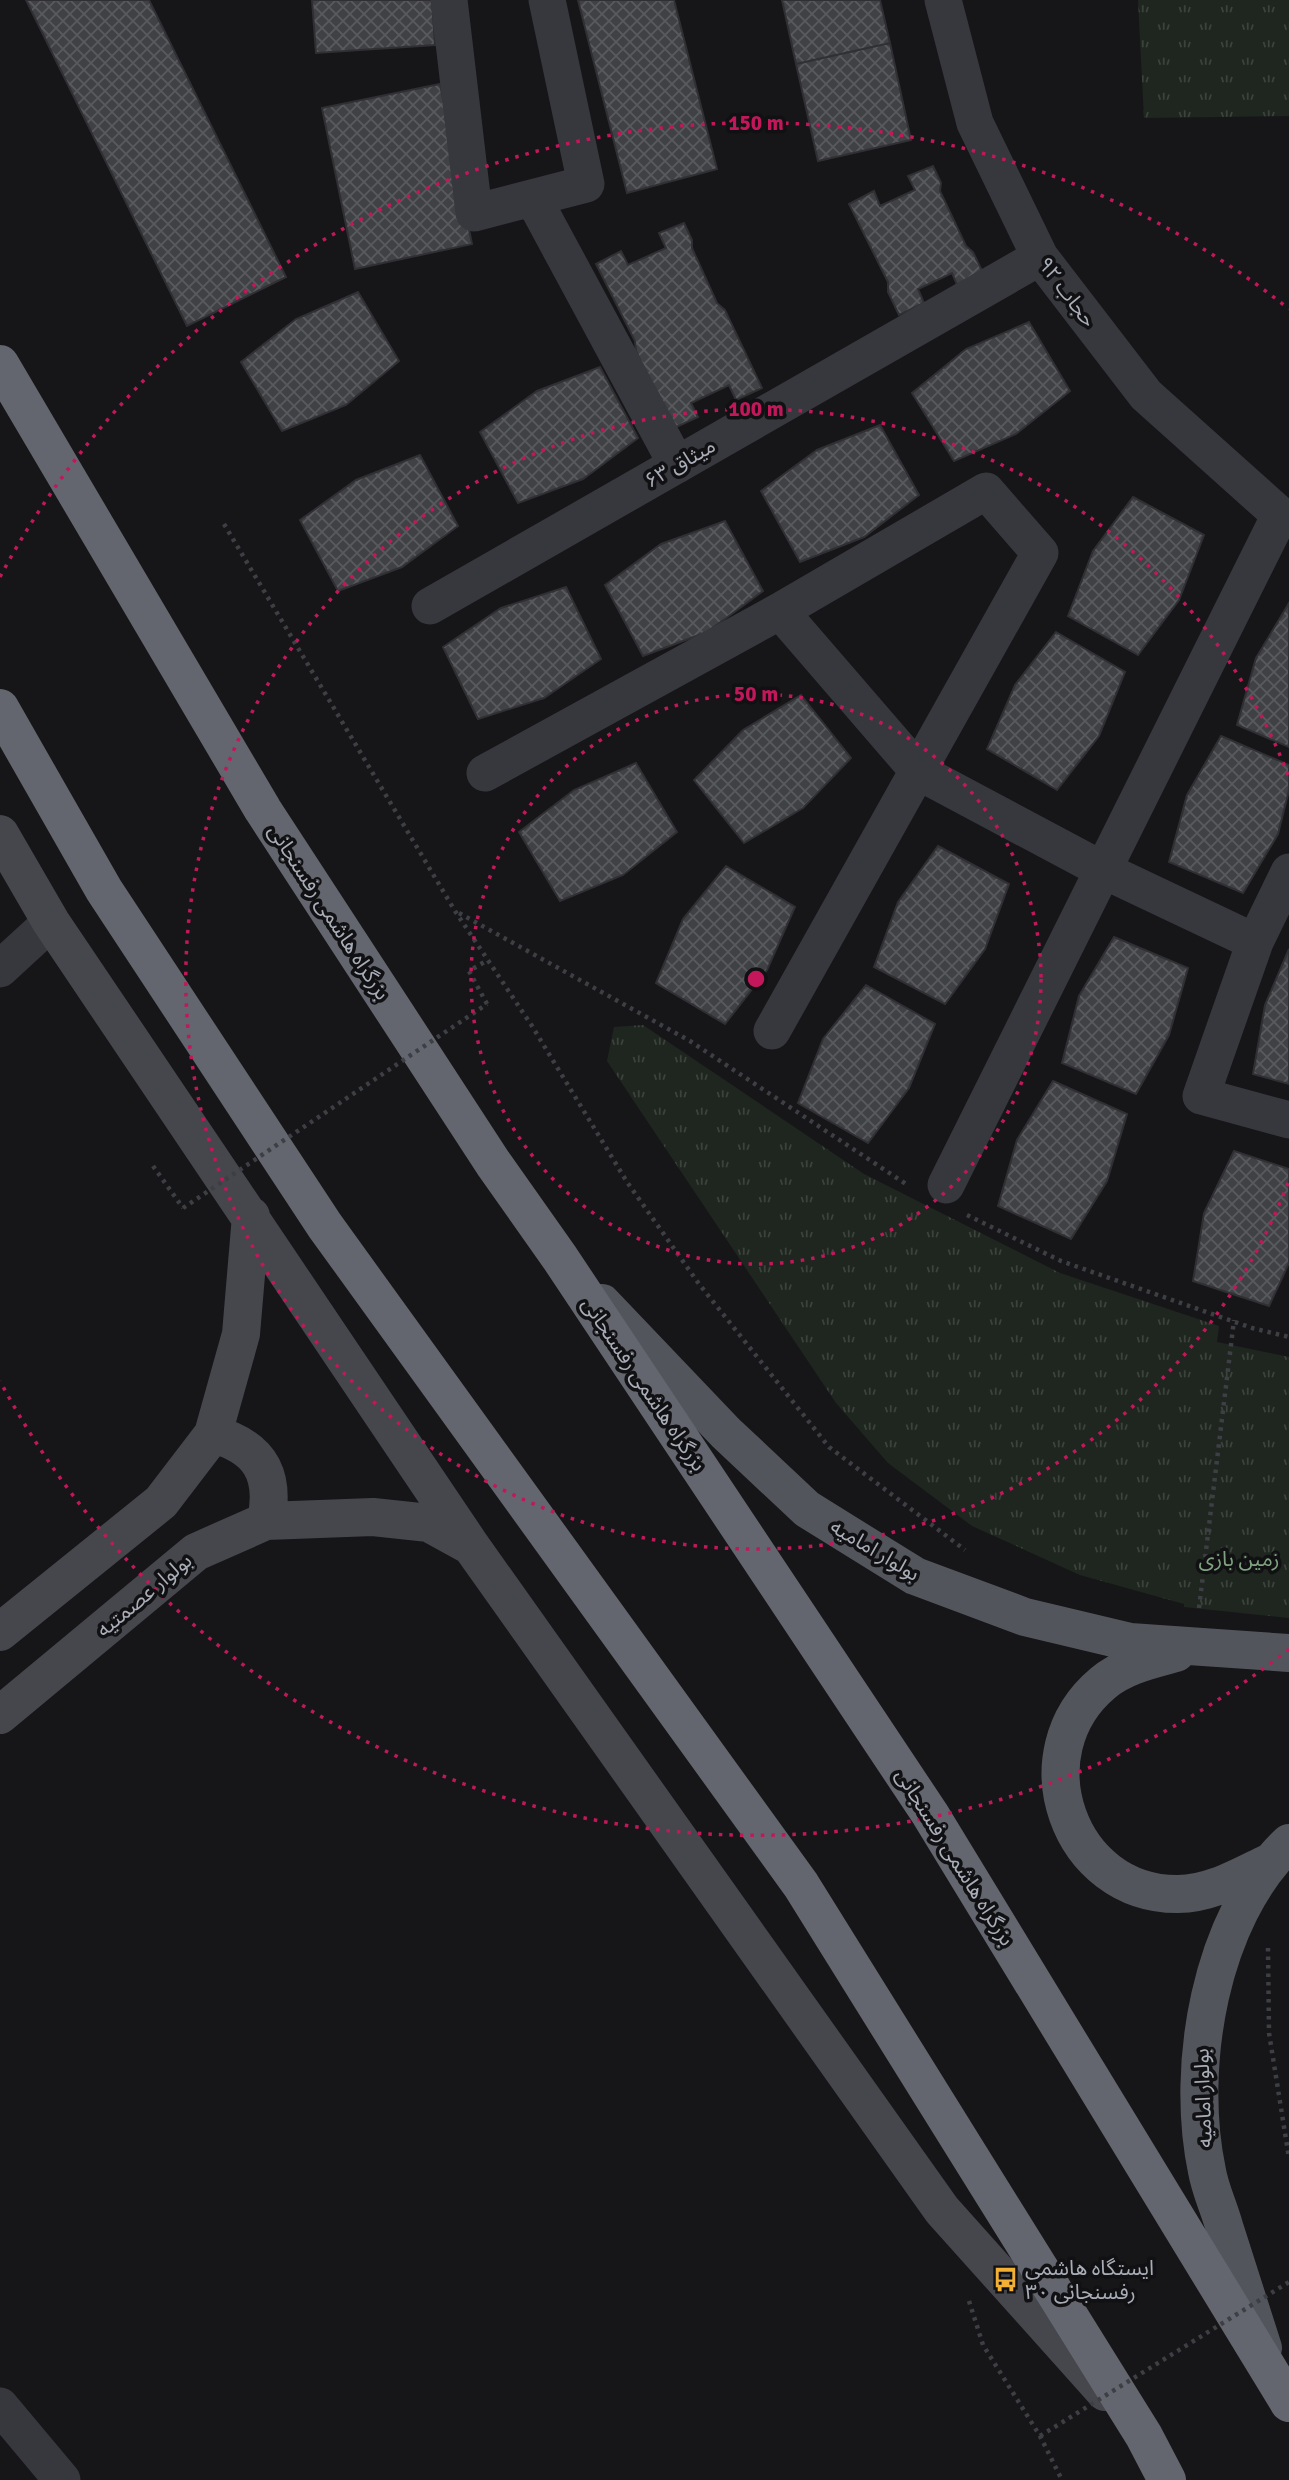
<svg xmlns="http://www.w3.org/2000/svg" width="1289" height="2480" font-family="Signika,'Noto Sans Arabic',sans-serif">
  <defs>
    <pattern id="grass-tufts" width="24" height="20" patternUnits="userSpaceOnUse" patternTransform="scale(1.75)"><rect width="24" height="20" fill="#1e261f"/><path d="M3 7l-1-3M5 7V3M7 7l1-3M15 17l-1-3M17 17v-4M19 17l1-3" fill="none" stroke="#3c433d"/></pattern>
    <pattern id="building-cross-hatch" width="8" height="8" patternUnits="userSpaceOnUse" patternTransform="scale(1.75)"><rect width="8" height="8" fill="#404145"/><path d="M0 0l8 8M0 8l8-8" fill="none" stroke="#595a5e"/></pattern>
  </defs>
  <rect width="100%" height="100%" fill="#161618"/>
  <path fill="url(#grass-tufts)" d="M1138,0H1289V116L1144,118Z
    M643,1025L864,1174L1060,1273L1219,1326L1217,1342L1289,1357V1618L1184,1607V1604L1080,1575L972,1526L888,1463L836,1403L607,1061L614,1027Z"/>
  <path fill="url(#building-cross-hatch)" stroke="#303034" stroke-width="2" d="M26,0H149L286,277L187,326Z
    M312,0H432L435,45L316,53Z
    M578,0H674L717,169L627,193Z
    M782,0H880L890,43L796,64Z
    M890,43L911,140L818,161L796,64Z
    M440,84L472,244L355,269L322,108Z
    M933,166L941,183L940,191L966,246L973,252L984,275L958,287L952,273L918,289L924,303L899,315L888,292V282L849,204L874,191L880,206L915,190L908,176Z
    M684,223L692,240V248L717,303L725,310L762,388L736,400L729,385L691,403L698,417L672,429L636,351L635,341L596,264L621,251L628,265L666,248L659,233Z
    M358,292L399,361L346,405L282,431L241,362L296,319Z
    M1029,322L1070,391L1016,434L954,461L912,393L966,349Z
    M600,367L638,438L583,479L518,503L480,432L537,391Z
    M880,425L919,495L864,537L800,562L761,491L817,450Z
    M420,455L458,526L402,567L338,591L300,520L356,480Z
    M1133,497L1204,535L1179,600L1138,655L1068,616L1093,551Z
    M725,521L763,591L707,632L643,656L605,585L661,544Z
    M566,587L601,659L544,698L478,719L443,647L501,608Z
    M1289,603V747L1237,725L1256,658Z
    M1056,632L1125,672L1099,736L1057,790L987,749L1015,685Z
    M801,695L851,758L803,808L744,843L694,780L743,730Z
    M1221,736L1289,765V790L1278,834L1243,893L1169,862L1187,795Z
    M636,763L677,832L623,875L560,901L519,832L574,790Z
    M938,846L1009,884L985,949L945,1004L874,967L898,902Z
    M726,866L795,907L767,970L725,1024L656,983L683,919Z
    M1114,937L1188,968L1169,1035L1136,1094L1062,1063L1079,996Z
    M1289,949V1084L1253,1074L1265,1005Z
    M866,985L935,1024L909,1088L868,1143L798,1103L823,1039Z
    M1053,1081L1127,1114L1107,1181L1071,1239L998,1206L1017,1140Z
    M1234,1151L1289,1169V1263L1269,1306L1193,1281L1204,1213Z"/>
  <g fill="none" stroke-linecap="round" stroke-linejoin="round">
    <path stroke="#3d3f44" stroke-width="4.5" stroke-dasharray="3.5 5" stroke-linecap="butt" d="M224,524L455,911L532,1026L627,1182L699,1284L829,1447L965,1550
      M459,913L690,1041L909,1186
      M487,1004L469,971L488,960
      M153,1166L183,1208
      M967,1215L1061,1261L1252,1328L1289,1337
      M1199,1608L1234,1320
      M1268,1948L1269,2033L1289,2158
      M969,2301L983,2345L1040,2436L1062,2480"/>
    <path stroke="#37383d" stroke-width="37" d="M449,0L474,213L586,184L547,0
      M943,0L975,123L1040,257L1146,395L1280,515L1289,520
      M533,198L677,465
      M430,606L1040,257
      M780,611L919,772L1103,870L1255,942
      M485,773L780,611L986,491L1040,553L772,1031
      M1289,872L1255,942L1201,1096L1289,1120
      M0,969L51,922
      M946,1185L1280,515
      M0,2406L62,2480"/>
    <path stroke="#45474d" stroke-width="38" d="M0,834L51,922L471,1546L942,2210L1105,2392
      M213,1434C259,1447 276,1473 266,1521
      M0,1632L161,1502L213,1434L241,1334L251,1216
      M0,1715L196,1552L266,1521L373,1517L429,1523L469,1545"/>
    <path stroke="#53555c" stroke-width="38" d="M602,1303L726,1433L807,1509L915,1576L1025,1617L1130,1642L1289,1653
      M1176,1653C1150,1660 1123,1666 1103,1683C1019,1753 1068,1895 1178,1894C1210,1894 1239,1877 1268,1863
      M1263,2348C1250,2307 1237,2267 1224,2226C1219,2208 1210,2189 1207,2171C1185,2067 1210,1918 1289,1843"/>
    <path stroke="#63666e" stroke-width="38" d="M0,364L263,810L493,1163L560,1258L930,1814L1289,2403
      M0,708L104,890L325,1226L801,1885L1144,2436L1167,2480"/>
    <path stroke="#3d3f44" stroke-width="4.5" stroke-dasharray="3.5 5" stroke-linecap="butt" d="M183,1208L487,1004
      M1040,2436L1289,2282"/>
  </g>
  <g fill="none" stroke="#c2185b" stroke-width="3.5" stroke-dasharray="3.5 7">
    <circle cx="756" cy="979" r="285"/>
    <path d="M1288 1183A570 570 0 1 1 1288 775"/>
    <path d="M1289 1649A856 856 0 0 1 0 1381M0 577A856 856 0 0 1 1289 309"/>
  </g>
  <defs>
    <symbol id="bus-bare" viewBox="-9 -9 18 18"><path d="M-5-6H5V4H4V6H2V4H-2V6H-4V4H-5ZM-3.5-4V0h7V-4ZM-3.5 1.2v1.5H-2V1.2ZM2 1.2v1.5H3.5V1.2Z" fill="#f2b134" stroke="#111113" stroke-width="2.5" paint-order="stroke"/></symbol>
  </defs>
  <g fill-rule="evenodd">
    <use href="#bus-bare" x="988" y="2262" width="35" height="35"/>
  </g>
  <g text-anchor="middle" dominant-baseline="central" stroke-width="7" stroke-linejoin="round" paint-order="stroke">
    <g font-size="21" fill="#a8adb8" stroke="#111113">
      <text transform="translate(1067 292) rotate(53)">حجاب ۹۲</text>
      <text transform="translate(680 463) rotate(-30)">میثاق ۶۳</text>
      <text transform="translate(329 912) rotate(57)">بزرگراه هاشمی رفسنجانی</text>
      <text transform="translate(644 1384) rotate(56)">بزرگراه هاشمی رفسنجانی</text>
      <text transform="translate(875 1550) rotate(31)">بولوار امامیه</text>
      <text transform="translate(144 1595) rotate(-40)">بولوار عصمتیه</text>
      <text transform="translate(955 1857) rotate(58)">بزرگراه هاشمی رفسنجانی</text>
      <text transform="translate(1203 2098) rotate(-92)">بولوار امامیه</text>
    </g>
    <g font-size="21" fill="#7fa381" stroke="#111113">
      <text x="1239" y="1559">زمین بازی</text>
    </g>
    <g font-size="21" fill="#a8adb8" stroke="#111113" text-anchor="start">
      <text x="1025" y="2268">ایستگاه هاشمی<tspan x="1025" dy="24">رفسنجانی ۳۰</tspan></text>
    </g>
  </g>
  <circle cx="756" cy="979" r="10" fill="#c2185b" stroke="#111113" stroke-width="3.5"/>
  <g font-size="21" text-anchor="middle" font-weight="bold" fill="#c2185b" stroke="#111113" stroke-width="7" stroke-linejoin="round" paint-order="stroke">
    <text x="756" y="130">150 m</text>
    <text x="756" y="416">100 m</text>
    <text x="756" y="701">50 m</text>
  </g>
</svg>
